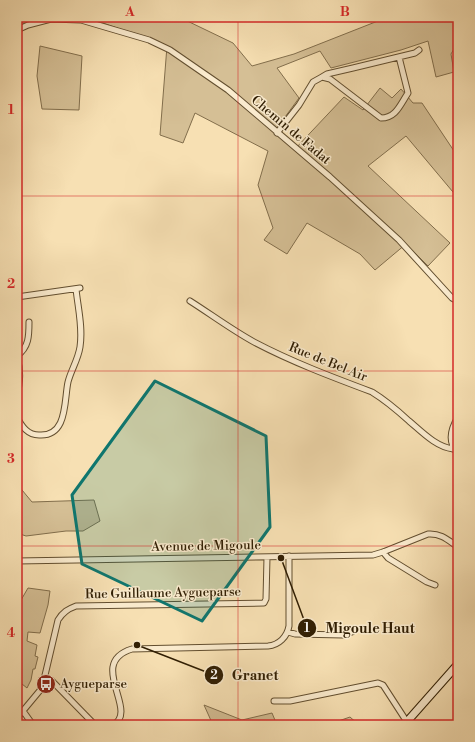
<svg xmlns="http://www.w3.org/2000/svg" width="475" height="742" font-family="'Libre Bodoni',serif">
  <rect width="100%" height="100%" fill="#f7e0b3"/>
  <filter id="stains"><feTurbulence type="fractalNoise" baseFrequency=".005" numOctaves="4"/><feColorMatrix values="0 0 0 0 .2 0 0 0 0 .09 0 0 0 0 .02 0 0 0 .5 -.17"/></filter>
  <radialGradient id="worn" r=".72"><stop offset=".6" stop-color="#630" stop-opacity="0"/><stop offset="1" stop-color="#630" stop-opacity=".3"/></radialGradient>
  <path fill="#d5bf95" stroke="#826e4c" d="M17,17H40V19L17,27Z
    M93,17H179L233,43L252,66L294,54L388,17H458V42L451,54L454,72L436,77L428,41L401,50L331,68L320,51L277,68L299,98L274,132L295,149L344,97L363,110L380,88L392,98L401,89L413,103H422L458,157V198L406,136L368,166L450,243L428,266L406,244L375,270L360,254L307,223L287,254L264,240L273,228L258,185L268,151L195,113L183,143L160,135L167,46L92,19Z
    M40,46L82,56L79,110L42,109L37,76Z
    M458,424V450L454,438Z
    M17,484L32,502L94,500L100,521L83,531H66L26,536L17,533Z
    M28,588L50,591L48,605L40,633L28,632L27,641L37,645L35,656L38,657L35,669H33L31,680L27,688L17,680V607Z
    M204,705L242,720L272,713L277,725H213Z
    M350,717L359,725H327Z"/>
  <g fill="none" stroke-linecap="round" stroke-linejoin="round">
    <defs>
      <path id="street" d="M17,30L28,25L51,19L81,20L149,40L170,50L228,90L330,177L399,240L452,298L458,301
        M322,77L327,74L353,68L415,53L419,50
        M277,133L299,105L313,82L322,77L330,79L381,118C396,118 400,105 408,93L399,57
        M17,297L80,288
        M190,301C212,315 232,330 254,342C292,362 332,377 372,392C385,400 397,410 409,421C422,432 436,447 453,449
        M17,356C29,347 29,336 29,322
        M17,357C21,371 20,382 17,396
        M17,417C22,427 28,435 39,435C68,437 64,400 68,382C71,370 78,360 80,347C83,328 78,308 76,289
        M458,417C450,430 448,443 458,454
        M458,491V508
        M383,552L388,558L427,582L435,585
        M17,561L373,555L383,552L428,534C441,533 448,540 458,547
        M288,632L295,634L343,635L352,632
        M45,678L53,682L95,725
        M274,701H290L378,683L383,685L407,722
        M23,711L33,725
        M17,718L42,688L58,620C63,612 68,609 76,606L264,603L266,599L267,557
        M113,725C140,711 86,663 132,649L268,646C279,645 287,637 289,626V556"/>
      <path id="secondary" d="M404,725L458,664"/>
    </defs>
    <use href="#street" stroke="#624e2f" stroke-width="7"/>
    <use href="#secondary" stroke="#301e03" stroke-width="9"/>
    <use href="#street" stroke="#faebce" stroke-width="5"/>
    <use href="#secondary" stroke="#faebce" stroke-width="7"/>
  </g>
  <path fill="#0f766e" fill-opacity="0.2" stroke="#0f766e" stroke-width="3" stroke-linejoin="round" d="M155,381L266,436L270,527L202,621L82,564L72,495Z"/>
  <path fill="none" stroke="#d62828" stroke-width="1" stroke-opacity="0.55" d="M238,17V725M17,196H458M17,371H458M17,546H458"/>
  <defs>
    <symbol id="bus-disc" viewBox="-11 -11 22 22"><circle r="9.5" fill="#8f2418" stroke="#faebce"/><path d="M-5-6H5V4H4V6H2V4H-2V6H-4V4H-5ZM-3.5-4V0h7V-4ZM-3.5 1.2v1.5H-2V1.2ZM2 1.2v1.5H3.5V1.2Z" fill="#fff"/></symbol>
  </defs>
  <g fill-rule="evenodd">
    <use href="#bus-disc" x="35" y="673" width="22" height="22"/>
  </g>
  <g text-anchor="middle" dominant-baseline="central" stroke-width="3" stroke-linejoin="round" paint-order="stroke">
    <g font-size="13" fill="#301e03" stroke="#faebce">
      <text transform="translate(291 130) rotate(40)">Chemin de Fadat</text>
      <text transform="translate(328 362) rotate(22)">Rue de Bel Air</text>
      <text transform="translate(206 546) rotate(-1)">Avenue de Migoule</text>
      <text transform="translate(163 593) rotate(-1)">Rue Guillaume Aygueparse</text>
    </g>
    <g font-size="13" fill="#301e03" stroke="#faebce" text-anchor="start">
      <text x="60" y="684">Aygueparse</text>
    </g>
  </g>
  <path fill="none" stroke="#301e03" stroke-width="1.5" d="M281 558L307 628M137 645L214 675"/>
  <g fill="#301e03" stroke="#faebce" stroke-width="1.5">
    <circle cx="281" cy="558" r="4"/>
    <circle cx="137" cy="645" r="4"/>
    <circle cx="307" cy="628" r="10"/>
    <circle cx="214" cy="675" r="10"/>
  </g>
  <g font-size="12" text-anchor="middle" font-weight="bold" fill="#fff">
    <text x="307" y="632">1</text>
    <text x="214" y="679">2</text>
  </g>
  <g font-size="14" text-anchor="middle" font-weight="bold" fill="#301e03" stroke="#faebce" stroke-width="3" stroke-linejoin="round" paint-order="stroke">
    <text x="370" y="633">Migoule Haut</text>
    <text x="255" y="680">Granet</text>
  </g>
  <rect width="475" height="742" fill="none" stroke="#f7e0b3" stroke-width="44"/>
  <rect x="22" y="22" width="431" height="698" fill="none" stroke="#d62828" stroke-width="1.5"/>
  <g font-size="13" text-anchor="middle" font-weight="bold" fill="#d62828">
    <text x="130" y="16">A</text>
    <text x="345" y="16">B</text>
    <text x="11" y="114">1</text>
    <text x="11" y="288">2</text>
    <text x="11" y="463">3</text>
    <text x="11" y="637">4</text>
  </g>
  <rect width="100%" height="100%" filter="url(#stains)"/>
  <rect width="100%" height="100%" fill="url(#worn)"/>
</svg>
